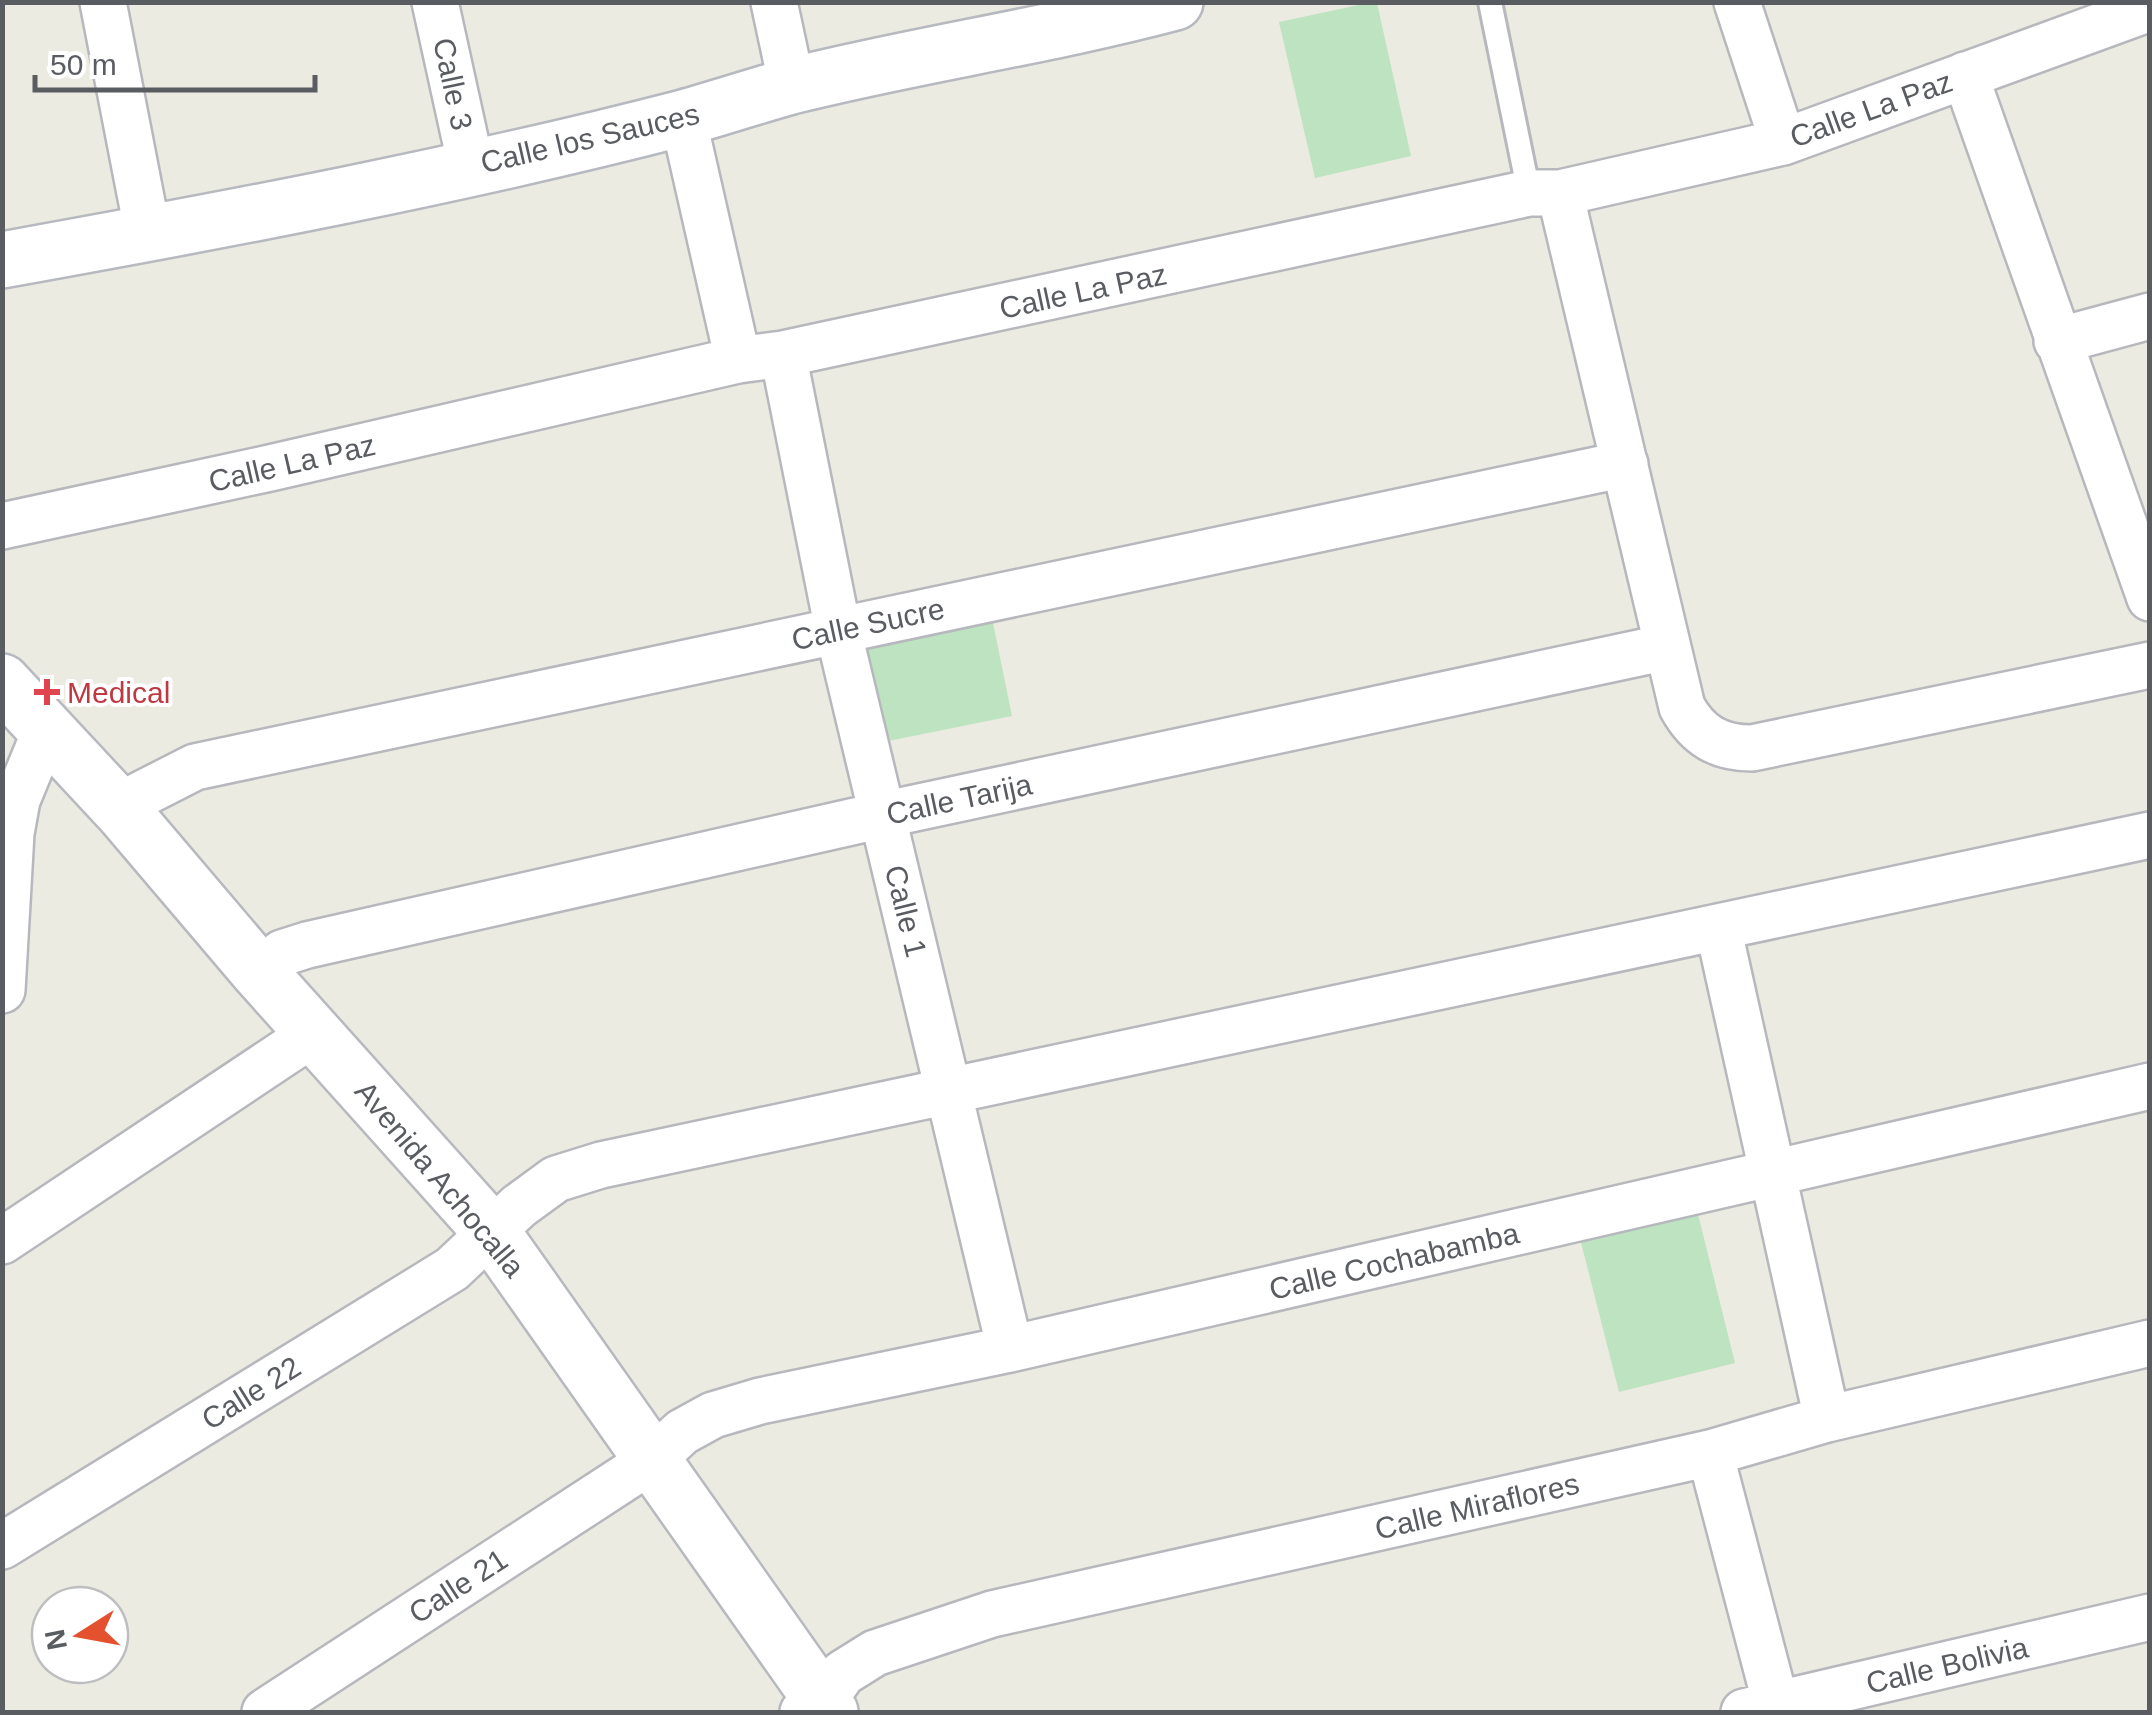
<svg xmlns="http://www.w3.org/2000/svg" width="2152" height="1715" font-family="Arial,sans-serif">
  <rect width="100%" height="100%" fill="#ecebe1"/>
  <path fill="#bde3c1" d="M1368,3H1377L1411,156L1315,178L1279,22Z
    M992,618L1012,716L849,749L829,651Z
    M1688,1174L1735,1363L1619,1392L1571,1203Z"/>
  <g fill="none" stroke-linecap="round" stroke-linejoin="round">
    <defs>
      <path id="lane" d="M1490,2L1529,193"/>
      <path id="street" d="M103,2L148,234
        M435,2L471,166
        M774,2L792,86
        M1737,2L1783,142
        M1965,75L2150,598
        M683,118L738,360
        M1560,193L1682,707C1698,736 1719,748 1752,748L2150,665
        M2057,341L2150,316
        M783,354L838,630L1010,1349
        M2,526L270,468L738,360L783,354L1529,193H1560L1783,142L2150,8
        M123,812L140,795L195,767L1625,464
        M1718,927L1827,1419
        M259,972L282,953L307,945L882,815L1667,647
        M2,990L11,833L17,800L45,732
        M2,1241L314,1033
        M1710,1453L1778,1712
        M2,1546L452,1269L519,1206L556,1179L601,1165L2150,835
        M265,1712L652,1460L682,1432L713,1415L760,1401L1010,1349L2150,1086
        M803,1712L823,1701L843,1673L875,1653L992,1614L1710,1453L1827,1419L2150,1343
        M1744,1712L2150,1617"/>
      <path id="secondary" d="M2,260C230,219 459,176 683,118C719,108 755,96 791,86C918,54 1048,36 1175,2
        M2,682L123,812L259,972L491,1231L830,1712"/>
    </defs>
    <use href="#lane" stroke="#b6b8bd" stroke-width="28"/>
    <use href="#street" stroke="#b6b8bd" stroke-width="50"/>
    <use href="#secondary" stroke="#b6b9bf" stroke-width="60"/>
    <use href="#lane" stroke="#fff" stroke-width="22"/>
    <use href="#street" stroke="#fff" stroke-width="45"/>
    <use href="#secondary" stroke="#fff" stroke-width="55"/>
  </g>
  <path fill="#e0444e" stroke="#fff" stroke-width="4" d="M42 677h10v10h10v10h-10v10h-10v-10h-10v-10h10z"/>
  <g text-anchor="middle" dominant-baseline="central" stroke-width="8" stroke-linejoin="round" paint-order="stroke">
    <g font-size="30" fill="#595c61" stroke="#fff">
      <text transform="translate(453 84) rotate(78)">Calle 3</text>
      <text transform="translate(1871 109) rotate(-20)">Calle La Paz</text>
      <text transform="translate(590 138) rotate(-13)">Calle los Sauces</text>
      <text transform="translate(1083 291) rotate(-12)">Calle La Paz</text>
      <text transform="translate(292 463) rotate(-13)">Calle La Paz</text>
      <text transform="translate(868 624) rotate(-12)">Calle Sucre</text>
      <text transform="translate(959 799) rotate(-12)">Calle Tarija</text>
      <text transform="translate(906 911) rotate(76)">Calle 1</text>
      <text transform="translate(440 1179) rotate(50)">Avenida Achocalla</text>
      <text transform="translate(1394 1261) rotate(-13)">Calle Cochabamba</text>
      <text transform="translate(251 1393) rotate(-32)">Calle 22</text>
      <text transform="translate(1477 1506) rotate(-13)">Calle Miraflores</text>
      <text transform="translate(458 1586) rotate(-33)">Calle 21</text>
      <text transform="translate(1947 1665) rotate(-13)">Calle Bolivia</text>
    </g>
    <g font-size="30" fill="#be3a42" stroke="#fff" text-anchor="start">
      <text x="67" y="692">Medical</text>
    </g>
  </g>
  <rect width="2152" height="1715" fill="none" stroke="#595c61" stroke-width="10"/>
  <g transform="translate(80 1635) rotate(259)"><circle r="48" fill="#ffffff" stroke="#bdbec0" stroke-width="2.5"/>
  <path d="M0-8L18 38L0 25L-18 38Z" fill="#e3512f"/>
  <text y="-15" font-size="28" font-weight="bold" text-anchor="middle" fill="#595c61">N</text>
  </g>
  <path d="M35 75v15h280v-15" fill="none" stroke="#595c61" stroke-width="5"/>
  <text x="50" y="75" font-size="30" fill="#595c61" stroke="#ffffff" stroke-width="8" paint-order="stroke">50 m</text>
</svg>
